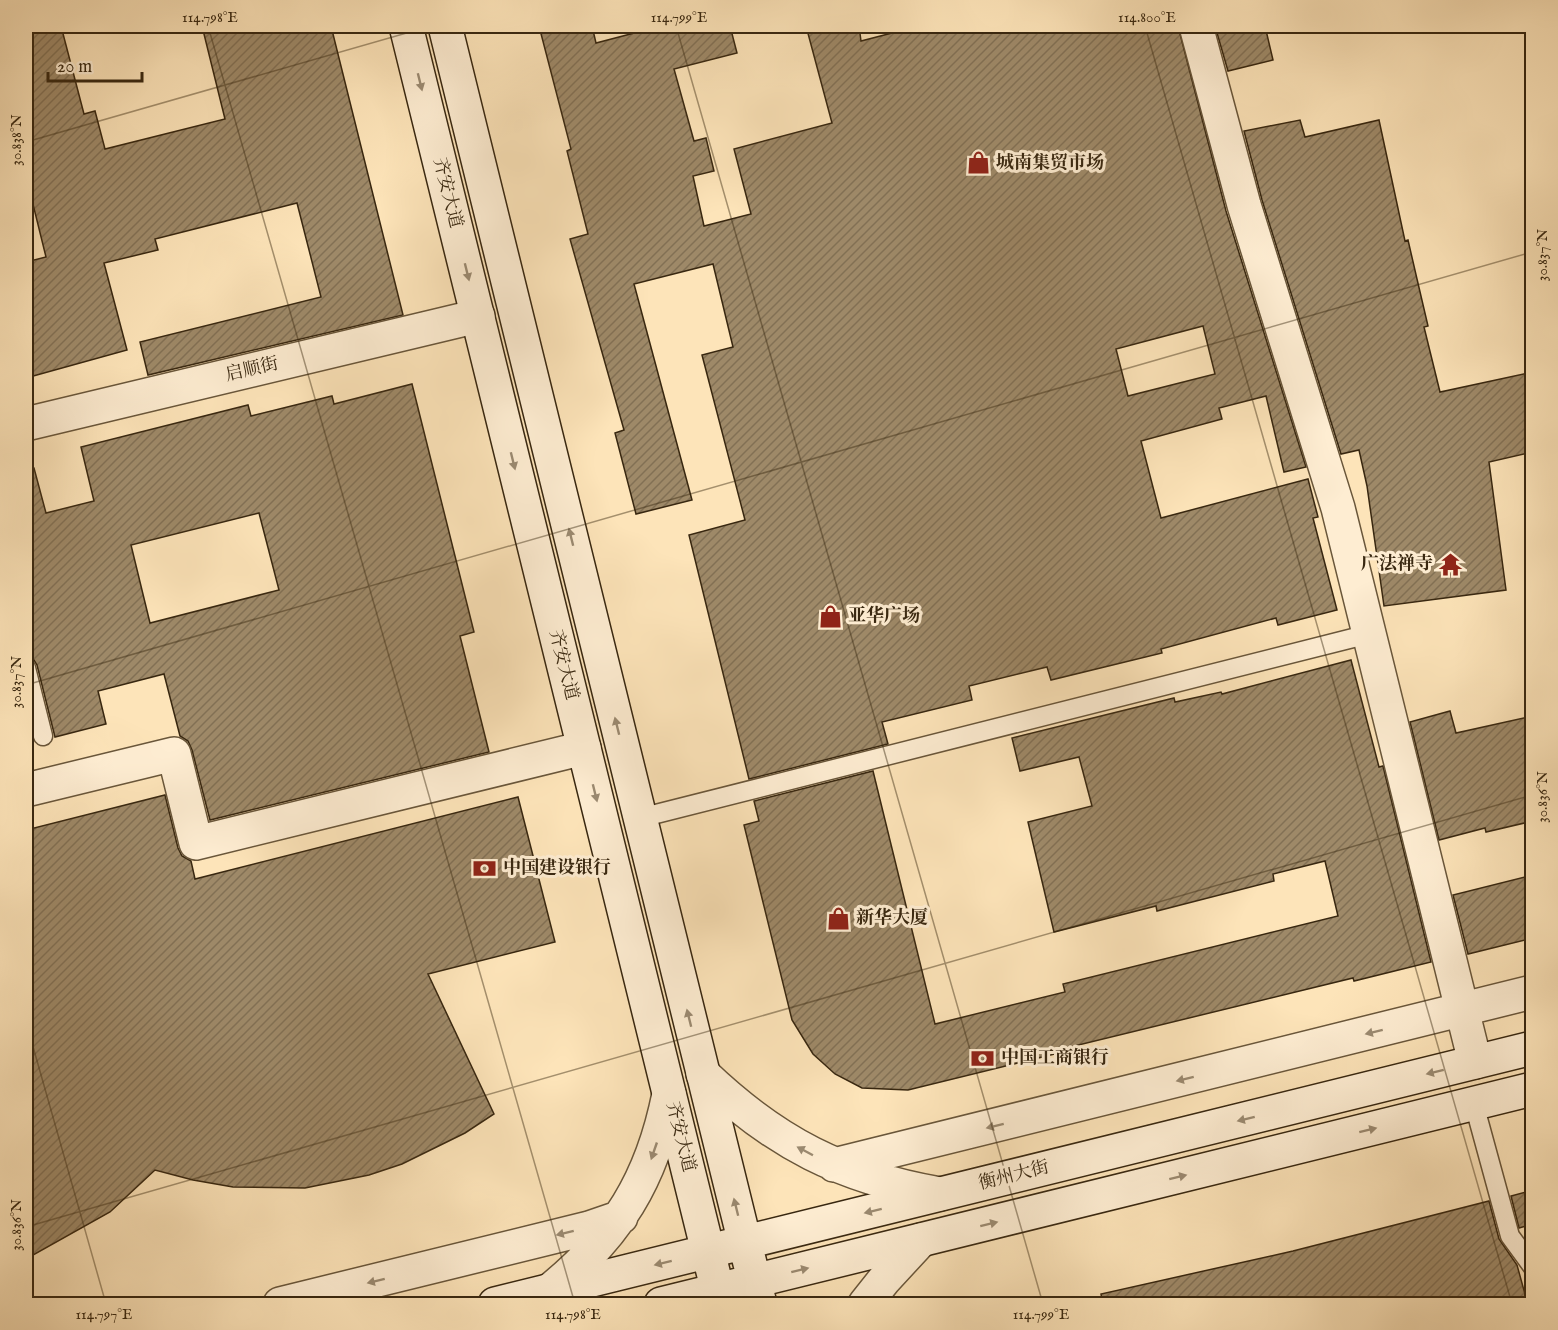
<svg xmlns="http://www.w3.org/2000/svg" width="1558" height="1330" font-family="'IM FELL English','Noto Serif SC',serif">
  <defs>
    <pattern id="building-hatch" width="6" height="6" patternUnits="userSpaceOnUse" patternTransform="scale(1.5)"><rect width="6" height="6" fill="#9e8968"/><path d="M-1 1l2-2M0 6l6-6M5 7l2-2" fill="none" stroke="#827054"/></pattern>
  </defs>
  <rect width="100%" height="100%" fill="#fde4b9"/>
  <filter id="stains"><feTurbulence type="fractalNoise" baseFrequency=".00333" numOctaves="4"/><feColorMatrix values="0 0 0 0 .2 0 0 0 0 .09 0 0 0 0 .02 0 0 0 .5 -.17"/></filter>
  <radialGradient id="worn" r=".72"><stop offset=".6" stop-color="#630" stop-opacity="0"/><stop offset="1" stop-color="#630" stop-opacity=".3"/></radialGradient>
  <path fill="url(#building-hatch)" stroke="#382710" stroke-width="1.5" fill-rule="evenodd" d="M26,26H61L84,114L95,111L105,149L225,119L202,26H331L403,315L148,375L140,342L321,297L297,203L155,239L158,250L104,263L127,350L26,378V262L46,257L26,176Z
    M539,26H592L596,43L661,26H730L737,53L674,69L694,141L706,138L714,171L693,176L704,226L751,214L734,149L832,123L806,26H859L861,41L919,26H1178L1226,211L1306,467L1284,472L1266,396L1219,408L1222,419L1141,441L1161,518L1308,479L1318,517L1313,518L1337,610L1278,625L1276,618L1161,649L1162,653L1051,680L1047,667L969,686L972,700L882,722L888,744L749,779L689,535L745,520L702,355L733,347L713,264L634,284L692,500L636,514L615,433L624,430L570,239L588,234L567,151L571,149ZM1203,326L1215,374L1128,396L1116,349Z
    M1215,26H1265L1273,60L1228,71Z
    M1300,120L1305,137L1379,120L1405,241L1408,240L1417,279L1428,326L1424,327L1440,392L1533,372V452L1489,462L1506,590L1384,606L1367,486L1359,450L1341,454L1262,200L1244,131Z
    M412,384L474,632L460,636L489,752L210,820L192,750L188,741L180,736L164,674L98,691L106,724L55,737L37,665L34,660L26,657V469L34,468L46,513L94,501L81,447L248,405L251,416L332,396L334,404ZM259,513L279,590L150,623L131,545Z
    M1351,660L1379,767L1383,766L1431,962L1354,981L1353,978L1066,1048L1067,1051L908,1090L862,1088L835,1074L813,1054L792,1020L744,825L759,821L754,801L873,771L935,1024L1065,992L1063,984L1338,916L1325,861L1273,874L1274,881L1157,911L1156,906L1054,932L1028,822L1092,806L1079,757L1020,771L1012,738L1174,698L1175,702L1221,692L1222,694Z
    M1450,711L1456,733L1533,716V821L1486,832L1485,828L1439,840L1410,722Z
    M26,712L33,741L26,743Z
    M165,795L178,848L182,856L191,861L195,879L518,797L555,942L428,974L494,1114L465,1133L402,1164L369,1175L305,1188L233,1187L193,1180L155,1170L110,1212L26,1259V830Z
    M1533,875V938L1468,954L1453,895Z
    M1533,1190V1224L1519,1228L1511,1196Z
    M1489,1201L1499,1239L1517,1265L1528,1305H1103L1101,1294L1293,1251Z"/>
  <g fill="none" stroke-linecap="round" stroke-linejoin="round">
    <defs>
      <path id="lane" d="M26,668L43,736
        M640,818L1369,634
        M1474,1104L1510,1236L1532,1266"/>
      <path id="street" d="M1196,26L1244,205L1338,508L1475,1062
        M26,424L478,316
        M26,790L174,754L196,843L584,748
        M703,1074C775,1143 842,1177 940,1194
        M834,1165L1532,992
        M549,1291C617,1236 652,1180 669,1094
        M280,1304L589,1228L621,1217
        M865,1304L884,1280L921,1240"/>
      <path id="secondary" d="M406,26L721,1304
        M445,26L760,1304
        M495,1304L1532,1048
        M661,1304L1532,1089"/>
    </defs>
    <use href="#lane" stroke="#69563a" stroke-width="21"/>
    <use href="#street" stroke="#69563a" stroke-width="36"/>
    <use href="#secondary" stroke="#382710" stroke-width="36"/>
    <use href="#lane" stroke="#feedd2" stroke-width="18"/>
    <use href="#street" stroke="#feedd2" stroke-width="33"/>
    <use href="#secondary" stroke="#feedd2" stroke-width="33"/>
  </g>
  <defs><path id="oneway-solid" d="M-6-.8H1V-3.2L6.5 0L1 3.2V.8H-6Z" transform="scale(1.5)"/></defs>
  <g fill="#9b8a71">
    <use href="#oneway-solid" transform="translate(420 82) rotate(76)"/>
    <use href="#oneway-solid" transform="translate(467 272) rotate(76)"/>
    <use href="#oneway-solid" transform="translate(513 461) rotate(76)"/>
    <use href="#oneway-solid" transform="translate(571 537) rotate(-104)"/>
    <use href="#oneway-solid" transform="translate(617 726) rotate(-104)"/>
    <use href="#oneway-solid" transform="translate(595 793) rotate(76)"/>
    <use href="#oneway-solid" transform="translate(689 1018) rotate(-104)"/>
    <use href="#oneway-solid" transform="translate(1374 1032) rotate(166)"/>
    <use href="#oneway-solid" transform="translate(1435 1072) rotate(166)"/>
    <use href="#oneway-solid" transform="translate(1185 1079) rotate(166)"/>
    <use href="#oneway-solid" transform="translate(1246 1119) rotate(166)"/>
    <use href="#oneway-solid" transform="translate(995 1126) rotate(166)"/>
    <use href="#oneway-solid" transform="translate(1368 1130) rotate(-14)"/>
    <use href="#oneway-solid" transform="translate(654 1151) rotate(109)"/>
    <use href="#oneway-solid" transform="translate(805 1151) rotate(-152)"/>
    <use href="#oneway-solid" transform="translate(1178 1177) rotate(-14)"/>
    <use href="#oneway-solid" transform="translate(736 1207) rotate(-104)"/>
    <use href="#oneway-solid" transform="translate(873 1211) rotate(166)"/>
    <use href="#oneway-solid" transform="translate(989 1224) rotate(-14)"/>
    <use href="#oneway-solid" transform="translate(565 1233) rotate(166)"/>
    <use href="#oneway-solid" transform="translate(663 1263) rotate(166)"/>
    <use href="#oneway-solid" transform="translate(800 1270) rotate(-14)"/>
    <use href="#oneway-solid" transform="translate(376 1281) rotate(166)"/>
  </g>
  <path fill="none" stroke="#382710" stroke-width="1.5" stroke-opacity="0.45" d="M208,26L575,1304M676,26L1043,1304M1145,26L1512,1304M26,142L431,26M26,685L1532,252M26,1022L106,1304M26,1227L1532,795"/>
  <defs>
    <symbol id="shop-bare" viewBox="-9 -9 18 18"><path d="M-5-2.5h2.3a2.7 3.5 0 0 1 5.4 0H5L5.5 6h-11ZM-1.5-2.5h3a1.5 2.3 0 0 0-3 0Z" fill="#8f2418" stroke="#feedd2" stroke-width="2.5" paint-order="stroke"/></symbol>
    <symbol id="temple-bare" viewBox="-9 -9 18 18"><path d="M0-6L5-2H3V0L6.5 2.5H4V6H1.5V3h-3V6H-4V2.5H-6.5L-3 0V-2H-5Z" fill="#8f2418" stroke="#feedd2" stroke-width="2.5" paint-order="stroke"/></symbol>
    <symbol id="bank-bare" viewBox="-9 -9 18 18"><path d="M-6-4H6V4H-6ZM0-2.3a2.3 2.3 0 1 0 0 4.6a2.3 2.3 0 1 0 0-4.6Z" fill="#8f2418" stroke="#feedd2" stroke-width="2.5" paint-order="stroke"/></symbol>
  </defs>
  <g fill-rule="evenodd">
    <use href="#shop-bare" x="962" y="146" width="33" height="33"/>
    <use href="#temple-bare" x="1434" y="548" width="33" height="33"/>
    <use href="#shop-bare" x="814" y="600" width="33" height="33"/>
    <use href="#bank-bare" x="468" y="852" width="33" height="33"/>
    <use href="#shop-bare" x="822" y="902" width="33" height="33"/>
    <use href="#bank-bare" x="966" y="1042" width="33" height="33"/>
  </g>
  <g text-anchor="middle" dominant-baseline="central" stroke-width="6" stroke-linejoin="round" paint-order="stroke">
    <g font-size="18" font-weight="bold" fill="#382710" stroke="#feedd2" text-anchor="start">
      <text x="996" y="163">城南集贸市场</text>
      <text x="1433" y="564" text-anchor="end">广法禅寺</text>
      <text x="848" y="616">亚华广场</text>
      <text x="503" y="868">中国建设银行</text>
      <text x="856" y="918">新华大厦</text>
      <text x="1001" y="1058">中国工商银行</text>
    </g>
    <g font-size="18" fill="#382710" stroke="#feedd2">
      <text transform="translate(447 193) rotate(76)">齐安大道</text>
      <text transform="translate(252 370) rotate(-13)">启顺街</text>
      <text transform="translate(563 665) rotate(76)">齐安大道</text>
      <text transform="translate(680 1137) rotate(76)">齐安大道</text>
      <text transform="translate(1014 1176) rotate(-14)">衡州大街</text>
    </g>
  </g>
  <rect width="1558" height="1330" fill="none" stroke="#fde4b9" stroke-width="66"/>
  <path d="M48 72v9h94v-9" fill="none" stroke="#382710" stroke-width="3"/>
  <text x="57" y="72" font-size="18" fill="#382710" stroke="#feedd2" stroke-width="4.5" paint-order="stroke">20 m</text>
  <rect x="33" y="33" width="1492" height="1264" fill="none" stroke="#382710" stroke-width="2"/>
  <g font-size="15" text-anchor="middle" fill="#382710">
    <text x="210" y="22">114.798°E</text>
    <text x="679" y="22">114.799°E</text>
    <text x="1147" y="22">114.800°E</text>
    <text transform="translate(16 140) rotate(-90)" y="5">30.838°N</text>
    <text transform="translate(1542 255) rotate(-90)" y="5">30.837°N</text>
    <text transform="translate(16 682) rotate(-90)" y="5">30.837°N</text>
    <text transform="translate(1542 797) rotate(-90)" y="5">30.836°N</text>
    <text transform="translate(16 1225) rotate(-90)" y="5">30.836°N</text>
    <text x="104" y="1319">114.797°E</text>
    <text x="573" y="1319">114.798°E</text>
    <text x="1041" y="1319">114.799°E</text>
  </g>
  <rect width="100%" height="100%" filter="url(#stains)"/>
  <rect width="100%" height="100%" fill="url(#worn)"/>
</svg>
